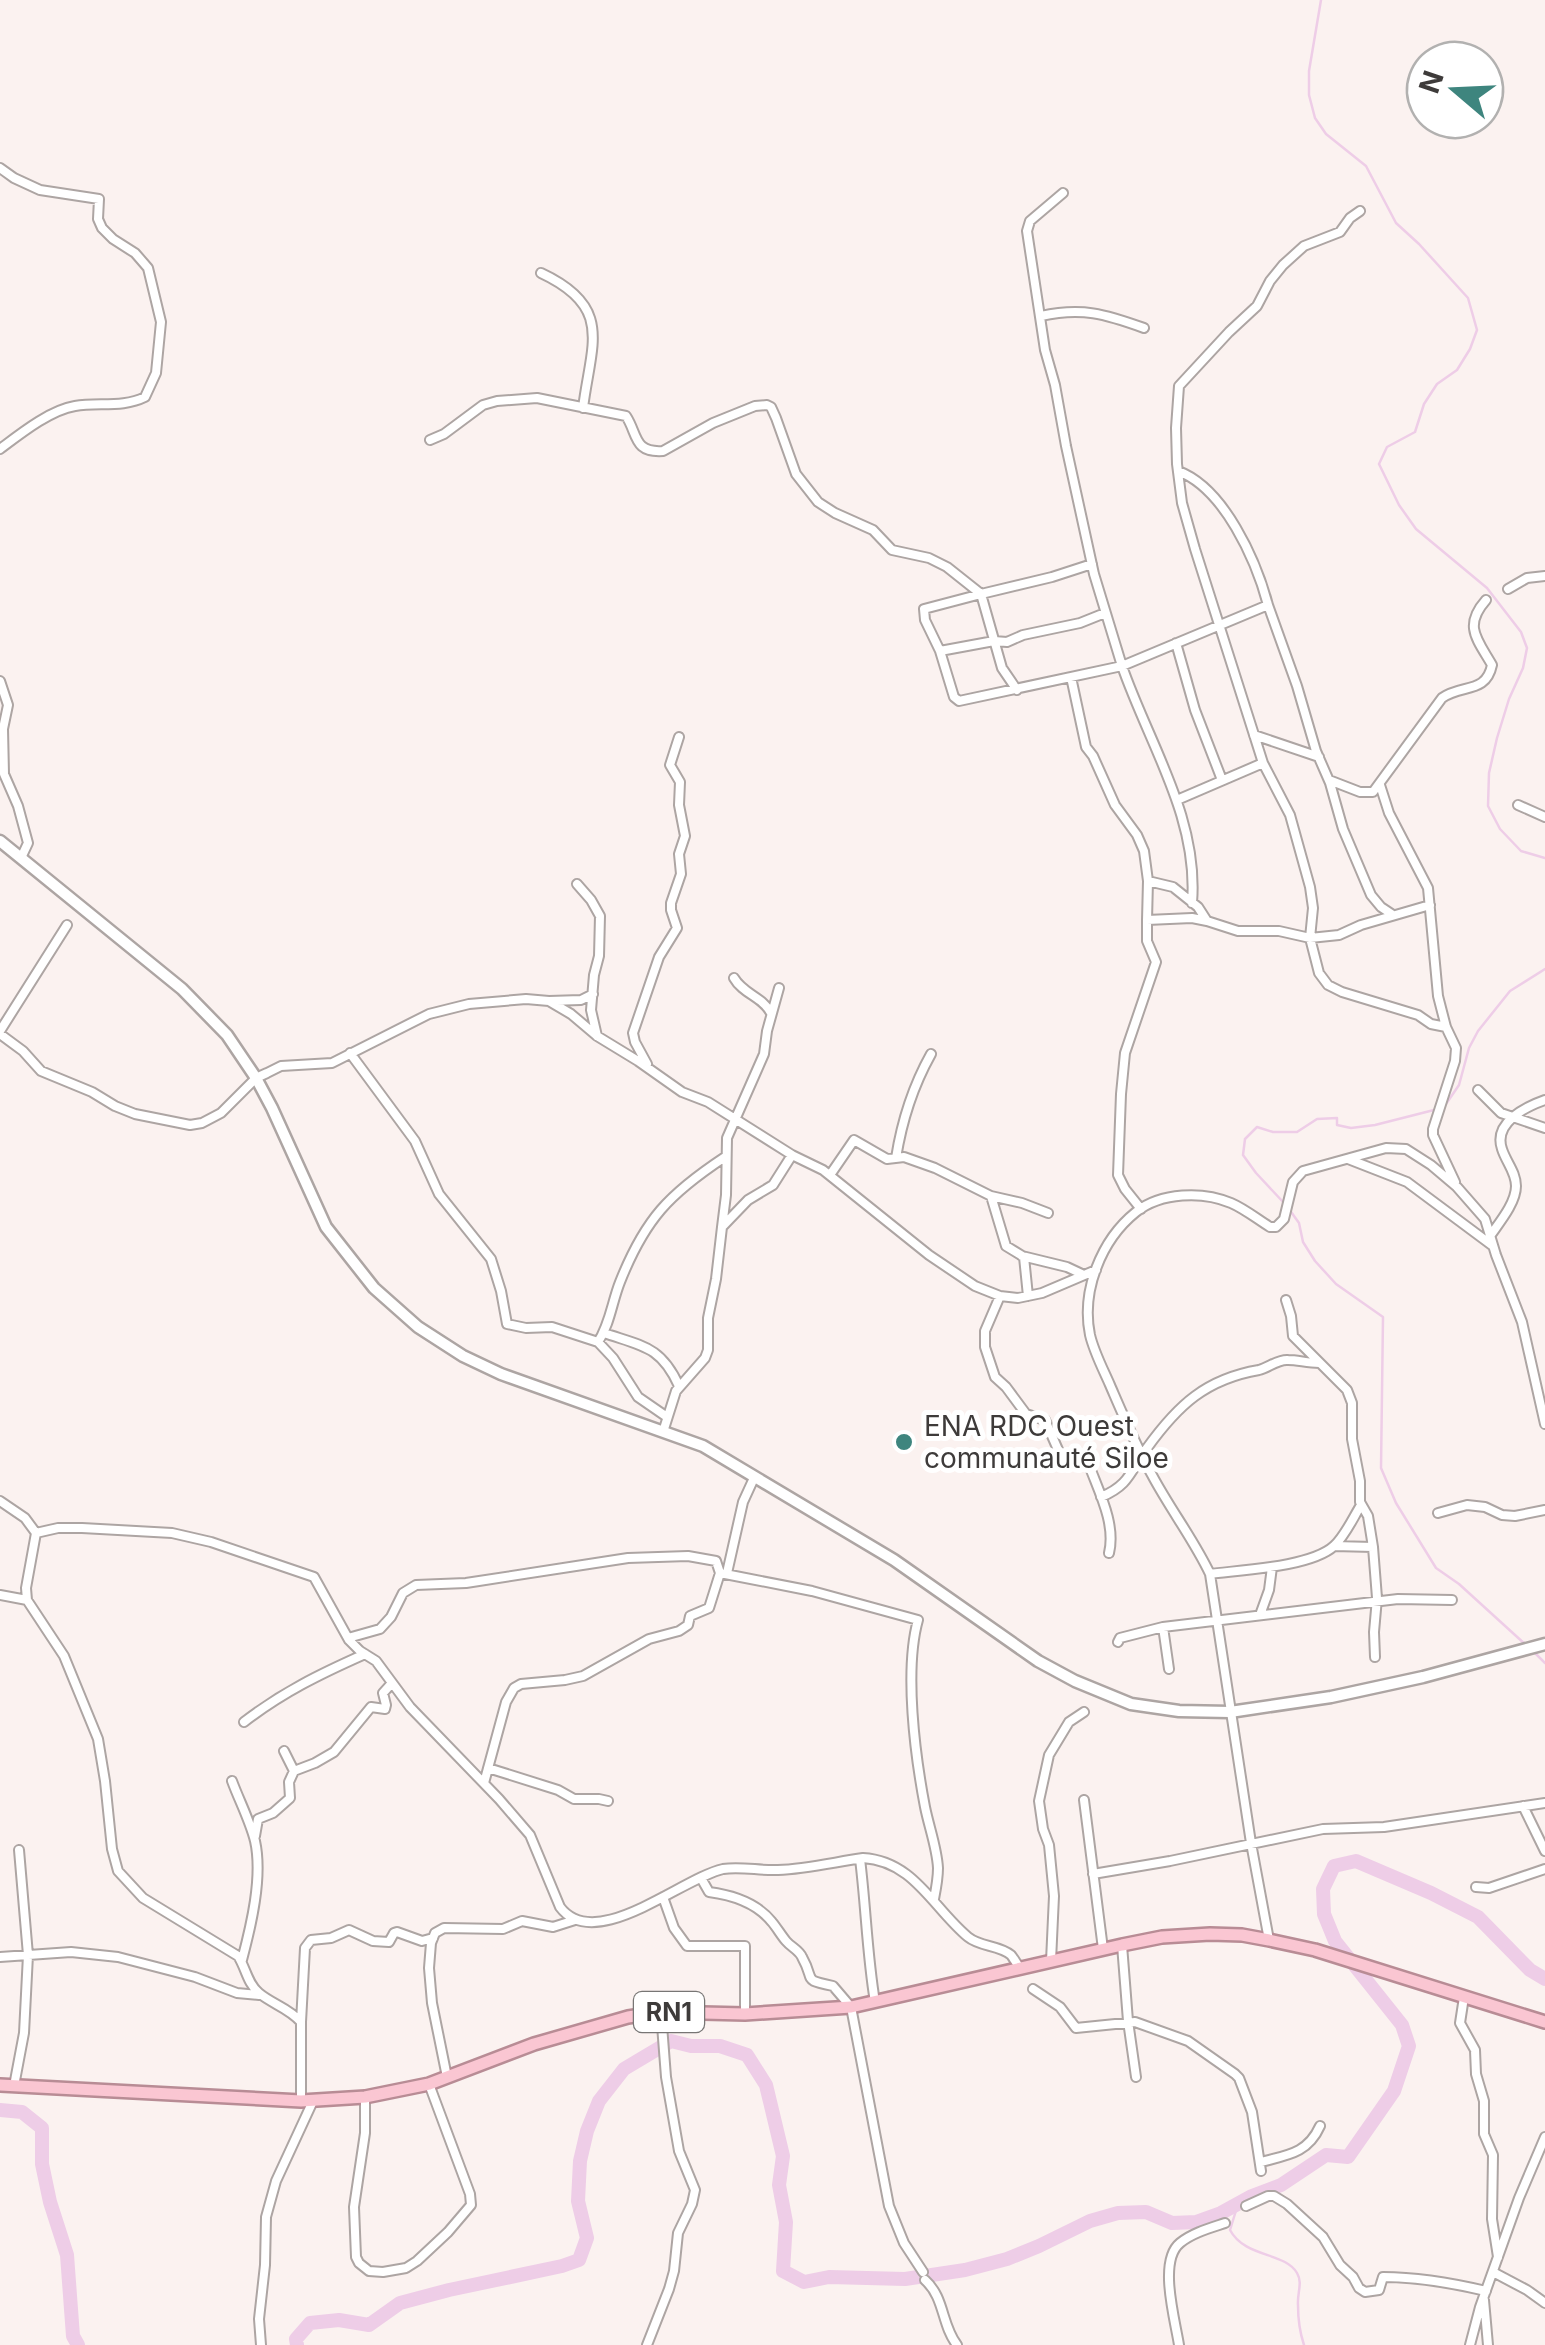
<svg xmlns="http://www.w3.org/2000/svg" width="1545" height="2345" font-family="Inter,sans-serif">
  <rect width="100%" height="100%" fill="#fbf2f0"/>
  <g fill="none" stroke-linecap="round" stroke-linejoin="round">
    <path stroke="#eecde7" stroke-width="2.5" d="M1321,0L1309,71V95L1315,118L1326,134L1366,166L1396,223L1419,244L1468,298L1477,330L1470,349L1457,370L1437,384L1424,404L1415,432L1387,447L1379,464L1399,505L1416,529L1487,588L1521,632L1527,648L1523,668L1509,699L1497,738L1489,773L1488,806L1500,829L1521,851L1545,858
      M1446,1104L1459,1085L1469,1048L1478,1031L1510,991L1545,969
      M1284,1203L1256,1173L1243,1155L1245,1139L1257,1127L1273,1132H1297L1317,1119L1337,1118V1125L1351,1128L1375,1125L1434,1110
      M1289,1209L1299,1223L1303,1242L1315,1261L1336,1284L1383,1317L1381,1468L1396,1503L1436,1568L1459,1584L1526,1645
      M1532,1650L1545,1663
      M1238,2204L1230,2230C1245,2258 1285,2252 1297,2273C1303,2283 1297,2293 1298,2305C1298,2318 1300,2333 1304,2345"/>
    <path stroke="#eecde7" stroke-width="14" d="M0,2110L22,2112L42,2128V2164L50,2202L67,2255L73,2336L78,2345
      M297,2345L296,2339L310,2323L339,2320L369,2325L400,2303L449,2290L562,2266L579,2260L587,2238L578,2201L580,2161L587,2131L599,2101L624,2069L671,2041L691,2046H720L747,2055L766,2085L783,2156L779,2185L786,2222L783,2271L804,2282L829,2277L905,2279L965,2270L1007,2259L1039,2246L1090,2221L1118,2213L1146,2212L1172,2223L1196,2222L1221,2213L1252,2196L1281,2185L1326,2155L1348,2157L1394,2091L1409,2046L1402,2025L1335,1941L1324,1914L1323,1889L1334,1866L1356,1861L1431,1893L1478,1917L1530,1970L1545,1979"/>
    <defs>
      <path id="minor" d="M0,168L14,178L40,190L99,199L98,219L102,228L113,239L135,253L148,268L161,322L156,373L145,397C123,408 98,402 75,406C50,410 20,434 0,449
        M1063,193L1030,221L1027,231L1045,350L1055,385L1066,446L1094,574L1122,666L1268,605L1297,686L1316,751L1330,783L1343,829L1371,895L1381,907L1393,915
        M1360,211L1350,218L1340,232L1304,246L1283,265L1270,281L1257,306L1229,332L1179,386L1176,428L1177,464L1182,503L1195,549L1263,763L1290,815L1310,887L1313,908L1310,938L1319,973L1328,985L1342,992L1418,1015L1431,1024L1446,1027
        M541,273C614,307 591,344 583,408
        M1041,316C1082,307 1105,314 1144,328
        M430,440L444,434L483,405L497,401L537,398L626,416C638,434 633,453 663,451L713,423L755,406L767,405L771,407L776,418L796,474L818,502L835,513L873,530L892,550L929,558L947,567L981,594L1052,577L1092,564
        M1178,471C1224,488 1256,560 1268,605
        M1508,589L1527,578L1545,576
        M1176,643L1195,710L1222,780
        M940,651L994,641L1007,642L1023,635L1080,623L1105,613
        M1071,677L1086,747L1093,756L1115,805L1137,835L1144,851L1148,881L1173,887L1198,907L1207,921L1238,931H1279L1310,938L1339,935L1361,925L1430,905
        M0,681L8,705L3,729L4,774L18,806L28,843L21,858
        M1017,690L1002,668L981,594L924,609L925,620L940,651L954,697L959,701L1122,666C1149,744 1199,818 1192,903
        M1254,735L1319,757
        M1329,780L1360,792H1373L1442,698C1462,684 1486,694 1492,665C1477,639 1463,626 1486,600
        M1380,785L1389,813L1428,888L1438,996L1446,1027L1456,1048L1455,1061L1433,1129V1135L1455,1182
        M1177,800L1263,763
        M1518,805L1545,817
        M577,884L591,900L600,916L599,956L594,975L591,1010L597,1036
        M1147,920L1148,881
        M734,978C743,994 763,997 771,1013
        M549,1001L581,1000L593,994
        M0,1031L67,925
        M0,1034L23,1051L41,1071L92,1092L115,1106L135,1114L190,1125L202,1123L221,1113L256,1078L267,1073L281,1066L332,1063L429,1014L469,1004L526,999L549,1001L571,1014L597,1036L638,1061L682,1092L708,1102L792,1155L823,1170L929,1255L975,1286L1000,1296L1018,1298L1042,1293L1096,1270
        M350,1053L415,1141L439,1194L491,1259L501,1291L507,1324L526,1328L552,1327L598,1342L613,1358L638,1397L667,1417
        M647,1064L635,1042L633,1033L659,957L677,928L671,910V903L681,874L679,854L685,836L679,805L680,782L670,765L679,737
        M1478,1090L1501,1113L1545,1128
        M896,1158C902,1120 912,1088 931,1054
        M1348,1159L1407,1182L1493,1246
        M830,1175L854,1140L887,1159L904,1157L935,1168L991,1196L1006,1246L1024,1257L1028,1296
        M991,1196L1022,1203L1048,1213
        M1141,1209L1125,1189L1118,1175L1121,1094L1125,1053L1156,962L1147,941V920L1192,918L1207,921
        M722,1227L726,1195L727,1138L764,1054L767,1031L779,988
        M1490,1236C1499,1223 1516,1203 1516,1186C1516,1172 1506,1162 1502,1149C1493,1123 1525,1107 1545,1100
        M1022,1256L1067,1267L1084,1275
        M1000,1296L985,1331V1347L995,1377L1006,1387L1026,1414L1045,1420L1059,1452L1084,1459L1089,1465C1099,1492 1116,1524 1109,1553
        M1286,1300L1291,1316L1293,1336L1347,1390L1352,1403V1439L1360,1481V1502L1368,1516L1373,1547L1377,1598L1374,1632L1375,1657
        M604,1333C642,1346 661,1346 679,1386
        M598,1342C610,1324 612,1302 620,1282C645,1219 669,1194 725,1157
        M663,1432L676,1391L705,1358L708,1350V1318L716,1279L722,1227L748,1200L773,1185L792,1155
        M1101,1497C1130,1485 1130,1471 1147,1448C1178,1405 1206,1379 1259,1370C1268,1368 1278,1359 1288,1360C1298,1360 1307,1363 1319,1363
        M0,1501L25,1518L36,1533L26,1588L27,1600L64,1656L98,1739L105,1781L112,1849L118,1871L143,1898L238,1956C246,1968 247,1983 259,1993C272,2004 289,2008 301,2022V2101
        M1438,1513L1467,1505L1485,1507L1502,1515L1515,1516L1545,1510
        M36,1533L58,1528H82L172,1533L211,1542L314,1577L349,1640L360,1651L376,1661L410,1707L499,1799L530,1835L560,1907C595,1954 682,1878 723,1869C741,1866 760,1871 778,1870C806,1869 835,1862 863,1858C914,1861 933,1908 968,1937C980,1947 999,1945 1011,1955C1012,1956 1019,1967 1020,1968
        M1334,1546L1373,1547
        M727,1573L743,1502L754,1478
        M1210,1574C1241,1570 1311,1567 1334,1546C1345,1536 1353,1518 1361,1505
        M0,1595L27,1600
        M1260,1615L1269,1590L1272,1567
        M348,1638L380,1629L391,1617L403,1593L416,1585L466,1583L628,1558L688,1556L716,1561L720,1573L812,1591L918,1620C904,1670 915,1755 925,1807C929,1827 937,1848 938,1868C938,1879 936,1889 934,1899
        M1118,1642L1120,1638L1163,1627
        M1169,1669L1163,1627L1398,1599L1452,1600
        M244,1722C283,1692 320,1674 365,1654
        M488,1768L558,1790L574,1799H599L608,1801
        M294,1771L315,1763L334,1752L371,1707L385,1709L386,1705L383,1693L392,1683
        M232,1781C239,1800 250,1821 255,1841C263,1877 251,1926 242,1960
        M484,1783L506,1702L514,1688L521,1684L565,1680L583,1676L649,1639L679,1631L688,1625L690,1616L709,1608L720,1573
        M1084,1800L1103,1949
        M1523,1806L1545,1851
        M255,1836L258,1819L273,1813L290,1798L289,1782L294,1771L284,1751
        M860,1859C866,1907 867,1954 875,2002
        M1093,1874L1170,1861L1323,1829L1384,1827L1545,1803
        M701,1878L709,1892C732,1895 757,1903 772,1922C777,1928 781,1935 786,1941C791,1947 799,1950 802,1957C816,1982 801,1979 833,1986L851,2007L889,2206L904,2243L923,2272
        M1476,1887L1489,1888L1545,1869
        M663,1897L674,1928L687,1946H745V2014
        M1269,1940L1251,1843L1210,1574C1194,1540 1170,1509 1152,1475C1136,1446 1123,1415 1110,1385C1103,1369 1094,1352 1090,1335C1081,1291 1101,1240 1136,1212C1161,1192 1203,1191 1231,1203C1245,1209 1257,1219 1270,1227H1276L1284,1219L1293,1182L1303,1171L1386,1148L1406,1149L1431,1165L1457,1187L1485,1219L1496,1255L1522,1322L1545,1424
        M1122,1945L1128,2021L1136,2077
        M0,1957L71,1952L118,1957L195,1977L237,1993L259,1995
        M1051,1961L1054,1896L1049,1845L1043,1829L1039,1801L1049,1755L1069,1722L1084,1712
        M1033,1989L1060,2007L1076,2028L1135,2022L1188,2041L1235,2074L1239,2078L1252,2112L1261,2171
        M1464,1997L1460,2023L1475,2050L1476,2074L1484,2101V2134L1493,2155L1492,2219L1498,2257
        M301,2022L305,1948L311,1940L331,1938L349,1930L373,1941L389,1942L394,1933L397,1932L422,1941L433,1938
        M447,2077L432,2003L429,1968L431,1943L435,1933L444,1928L503,1929L522,1921L553,1927L575,1920
        M14,2086L24,2033L28,1955L19,1850
        M365,2097V2133L354,2207L356,2257L359,2263L369,2271L383,2272L406,2268L417,2261L448,2232L471,2205L470,2194L429,2084
        M1261,2162C1288,2155 1308,2153 1320,2126
        M1246,2206L1268,2196H1274L1287,2204L1323,2237L1340,2265L1353,2277L1359,2288L1365,2292L1379,2290L1383,2277C1418,2277 1452,2283 1486,2291
        M1493,2272L1527,2290L1545,2303
        M925,2280C945,2298 941,2324 957,2345
        M1484,2300L1488,2345
        M261,2345L259,2319L265,2265L266,2217L276,2181L313,2101
        M647,2345L669,2289L674,2271L678,2233L692,2204L695,2190L679,2151L666,2077L661,2012
        M1179,2345C1175,2319 1158,2261 1180,2243C1192,2233 1210,2228 1225,2223
        M1470,2345L1480,2307L1519,2198L1545,2137"/>
      <path id="secondary" d="M0,841L182,989L227,1035L256,1078L272,1108L326,1227L374,1288L418,1327L463,1356L501,1374L703,1446L894,1560L1038,1661L1075,1681L1131,1704L1179,1711L1230,1712L1331,1697L1423,1677L1545,1644"/>
      <path id="trunk" d="M0,2085L301,2101L365,2097L429,2084L534,2044L628,2017L661,2012L745,2014L851,2007L1122,1945L1162,1937L1210,1934L1242,1935L1269,1940L1315,1950L1545,2022"/>
    </defs>
    <use href="#minor" stroke="#ada5a3" stroke-width="12"/>
    <use href="#secondary" stroke="#ada5a3" stroke-width="15"/>
    <use href="#trunk" stroke="#b88c95" stroke-width="16"/>
    <use href="#minor" stroke="#fff" stroke-width="8"/>
    <use href="#secondary" stroke="#fff" stroke-width="10"/>
    <use href="#trunk" stroke="#fac6d2" stroke-width="11"/>
  </g>
  <circle fill="#3e857e" stroke="#fff" stroke-width="4" cx="904" cy="1442" r="10"/>
  <g text-anchor="middle" dominant-baseline="central" stroke-width="10" stroke-linejoin="round" paint-order="stroke">
    <rect fill="#fff" stroke="#787675" stroke-width="2.5" x="634" y="1992" width="70" height="40" rx="8"/>
    <g font-size="25" font-weight="bold" fill="#3e3b3a">
      <text x="669" y="2012">RN1</text>
    </g>
    <g font-size="28" fill="#3e3b3a" stroke="#fff" text-anchor="start">
      <text x="924" y="1426">ENA RDC Ouest<tspan x="924" dy="32">communauté Siloe</tspan></text>
    </g>
  </g>
  <g transform="translate(1455 90) rotate(289)"><circle r="48" fill="#ffffff" stroke="#b2b1b0" stroke-width="2.5"/>
  <path d="M0-8L18 38L0 25L-18 38Z" fill="#3e857e"/>
  <text y="-15" font-size="28" font-weight="bold" text-anchor="middle" fill="#3e3b3a">N</text>
  </g>
</svg>
